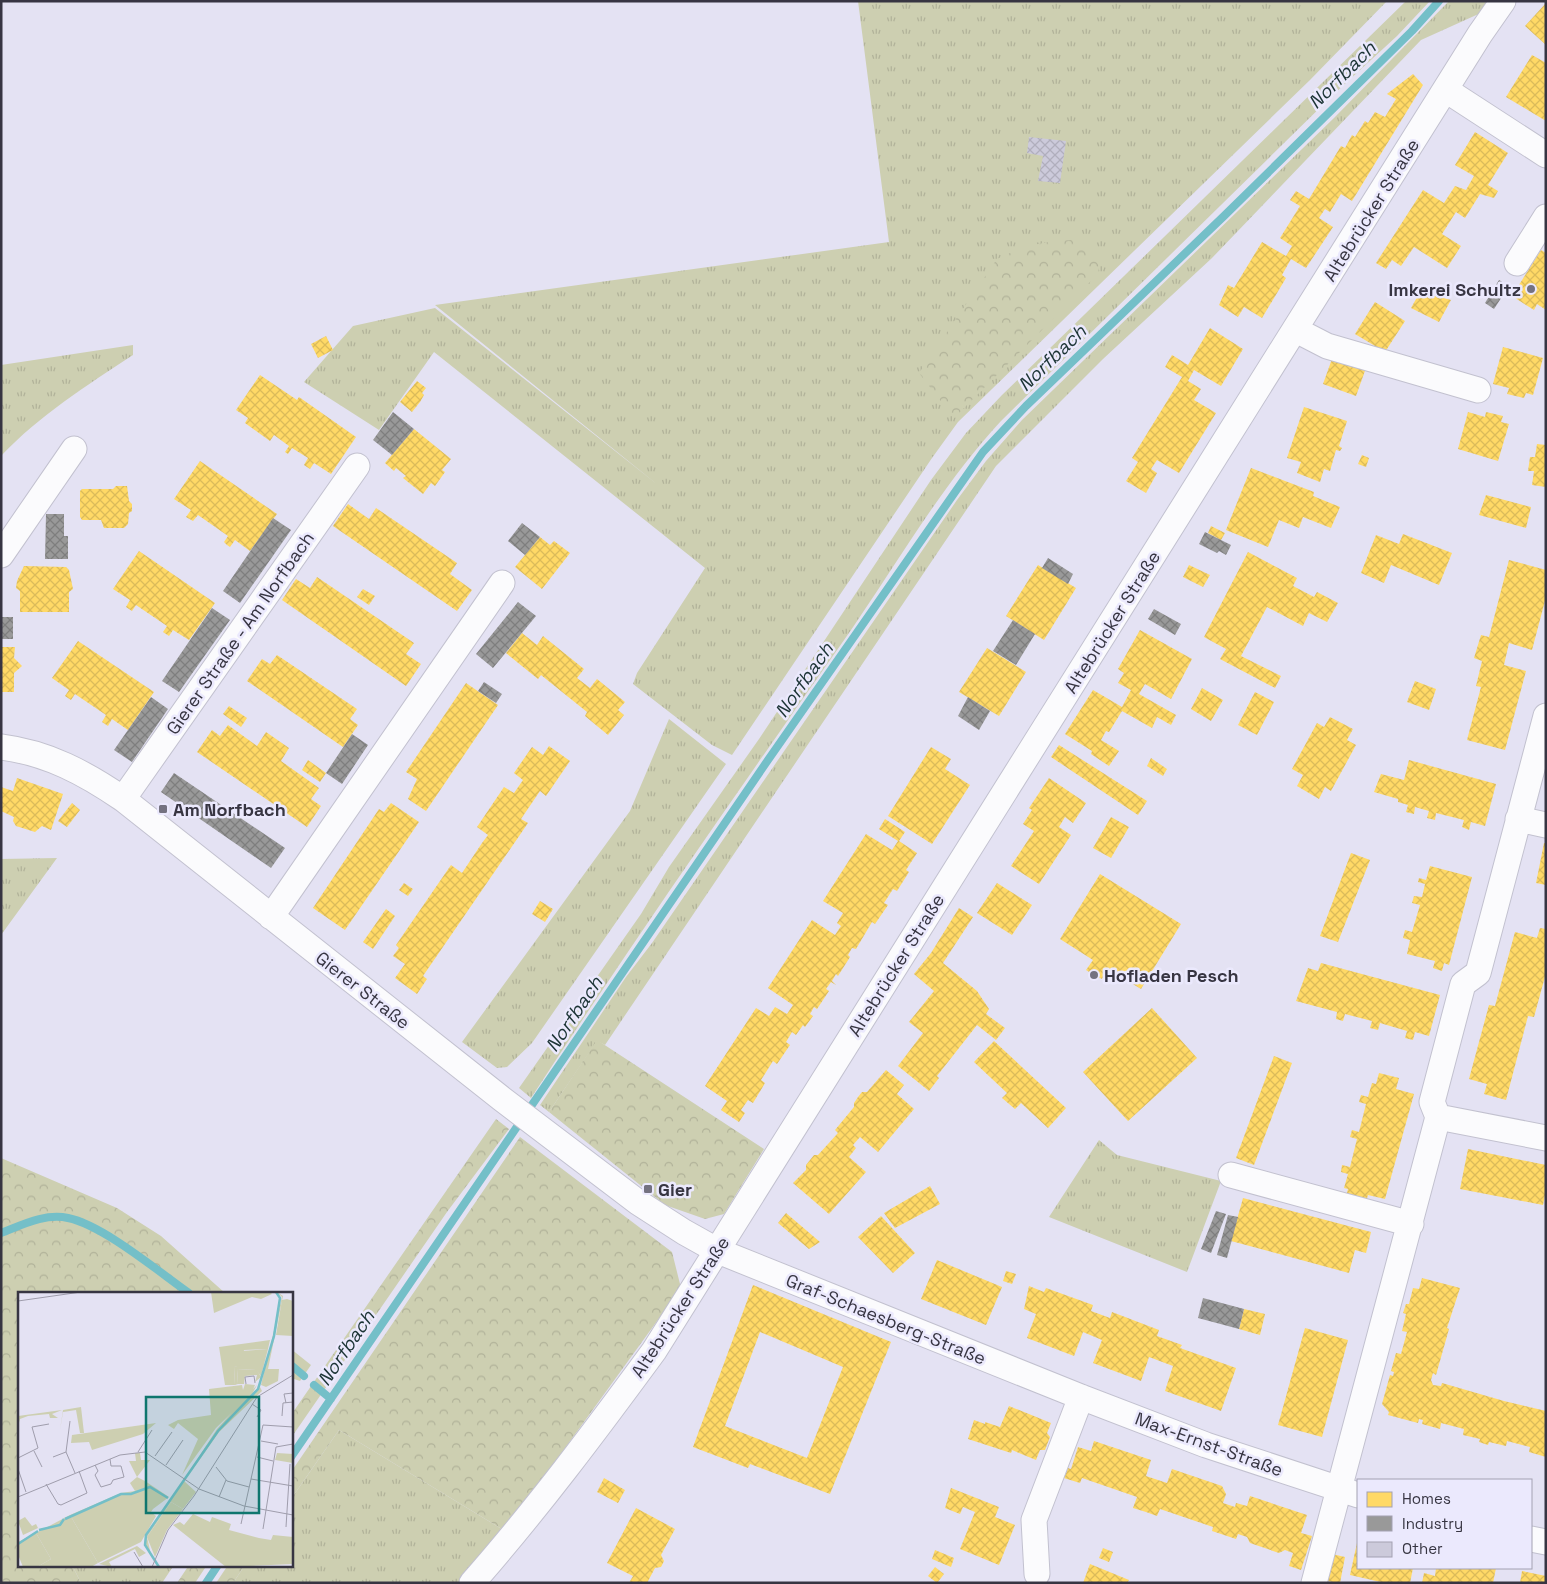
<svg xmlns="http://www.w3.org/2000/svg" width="1547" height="1584" font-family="'Space Grotesk',sans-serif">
  <defs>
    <pattern id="grass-tufts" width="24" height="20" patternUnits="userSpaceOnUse" patternTransform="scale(1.25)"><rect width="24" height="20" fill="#cdcfb1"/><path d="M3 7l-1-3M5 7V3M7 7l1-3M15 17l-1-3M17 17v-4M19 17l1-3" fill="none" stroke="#b1b299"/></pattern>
    <pattern id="forest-crowns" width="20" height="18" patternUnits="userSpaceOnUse" patternTransform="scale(1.25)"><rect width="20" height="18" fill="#cdcfb1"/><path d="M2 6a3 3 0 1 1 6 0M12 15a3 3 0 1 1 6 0" fill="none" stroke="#b1b299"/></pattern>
    <pattern id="homes-cross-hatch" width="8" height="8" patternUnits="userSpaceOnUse" patternTransform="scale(1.25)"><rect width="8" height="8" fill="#ffd966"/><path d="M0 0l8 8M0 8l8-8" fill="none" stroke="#dbbb5a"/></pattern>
    <pattern id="industry-cross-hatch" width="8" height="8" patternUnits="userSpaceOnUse" patternTransform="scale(1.25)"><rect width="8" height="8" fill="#999"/><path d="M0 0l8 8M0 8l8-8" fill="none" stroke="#7e7e7e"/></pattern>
    <pattern id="building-cross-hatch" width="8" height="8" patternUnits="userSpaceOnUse" patternTransform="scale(1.25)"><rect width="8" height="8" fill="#cccadb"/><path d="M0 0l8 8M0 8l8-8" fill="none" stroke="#b0aebd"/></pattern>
  </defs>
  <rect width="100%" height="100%" fill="#e4e2f3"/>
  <path fill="url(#grass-tufts)" d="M858,1H1387L1310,80L958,422L932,458L732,755L712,745L633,684L637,673L705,568L434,352L379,430L304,382L353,326L435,308L658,485L435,305L889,242Z
    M1406,1H1430L1397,36L1334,94L1001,421C939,488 894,569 842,643C736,794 631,944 531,1098L519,1088L641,914L669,867L759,739L931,480L966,433L1002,395Z
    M1449,1H1491L1483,12L1421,40L1212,258L1103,359L996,466L605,1045L597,1041L549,1112L540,1105L626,977L652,943L957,500L986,461L1022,420L1334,118Z
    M133,345V355C86,386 40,415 1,456V365Z
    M669,719L726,764L532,1043L507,1067L497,1068L462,1042L630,811Z
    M57,858L1,935V859Z
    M1099,1140L1117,1155L1221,1181L1187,1272L1049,1217Z
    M339,1430L505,1531L458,1583H233L245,1565H291V1499Z
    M72,1565H174L162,1583H81Z"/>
  <path fill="url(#forest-crowns)" d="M1071,240L1086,243L1101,255L1098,274L954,418L919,373L997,259C1021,247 1043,241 1071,240Z
    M597,1040L764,1149L724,1214L705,1219L665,1205L549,1112Z
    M496,1119L509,1129L447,1212L291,1438V1415Z
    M520,1137L672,1252L681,1288L505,1531L339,1430L291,1499V1472Z
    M1,1158L117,1208L161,1236L225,1293H19V1565H72L81,1583H1Z
    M291,1349L311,1365L300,1381L291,1378Z
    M189,1565H207L195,1583H177Z
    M228,1565H245L233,1583H216Z"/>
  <path fill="url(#homes-cross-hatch)" fill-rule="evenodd" d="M1546,3V45L1525,26Z
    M1532,55L1546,63V121L1506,97Z
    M1413,74L1423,85L1352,201L1341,194L1330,212L1325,209L1319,218L1333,227L1306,268L1291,259L1282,275L1286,278L1262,318L1244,307L1238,317L1219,305L1228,285L1234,288L1262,242L1286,256L1292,246L1280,238L1300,206L1290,200L1296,191L1309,199L1341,146L1345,148L1352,135L1355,137L1365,121L1368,123L1375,112L1385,117L1396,99L1387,94Z
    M1475,132L1508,153L1488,185L1498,191L1494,198L1480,194L1465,218L1456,212L1442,234L1461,246L1447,268L1414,247L1401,266L1392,260L1386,269L1376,263L1423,190L1444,203L1455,186L1466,190L1474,176L1455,165Z
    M1541,250L1546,253V310L1537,304L1534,310L1512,296Z
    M1420,292L1451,300L1439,322L1411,308Z
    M1375,302L1405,321L1385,352L1355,334Z
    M1210,328L1243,349L1221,386L1194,370L1188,381L1201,389L1194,400L1216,413L1179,473L1157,460L1151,469L1157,473L1146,493L1126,481L1138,462L1132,458L1182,377L1165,367L1172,355L1188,365Z
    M326,336L333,350L318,358L311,344Z
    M1503,347L1543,358L1533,395L1526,393L1524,398L1507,394L1509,388L1493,384Z
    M1333,356L1366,368L1356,396L1323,384Z
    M260,375L297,400L299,397L356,437L331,474L314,463L310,469L304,465L308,458L292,448L288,454L285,452L289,446L274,435L270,441L245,423L248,418L236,410Z
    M417,381L426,388L422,393L424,395L420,402L412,412L400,402Z
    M1304,407L1347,421L1339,446L1342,448L1340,451L1336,450L1330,471L1324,469L1320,482L1297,473L1301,462L1287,458Z
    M1468,412L1485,417L1486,412L1503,416L1501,422L1509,424L1498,461L1458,449Z
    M414,429L451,459L442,470L445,472L435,486L431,483L423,494L403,478L406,476L396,468L394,471L385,463Z
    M1537,444L1546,445V487L1532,485L1534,471H1528L1530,457H1535Z
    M1362,455L1369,458L1366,467L1358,464Z
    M200,461L277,514L250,551L235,540L230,547L227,545L224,542L228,536L198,515L193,521L186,517L191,510L174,499Z
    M1251,468L1314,492L1313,496L1340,507L1331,528L1303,517L1299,528L1279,520L1268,547L1226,530Z
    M116,486H127L129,501L132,504V511L129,513L128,524L124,528H104L101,520H82L80,517V491L82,489H113Z
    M1486,495L1531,507L1526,528L1479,515Z
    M348,504L369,519L376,508L457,563L450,574L472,590L457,611L333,526Z
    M1211,526L1225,533L1221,540L1208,533Z
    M1403,534L1452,553L1439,585L1391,565L1384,583L1361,573L1376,535L1399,544Z
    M540,537L550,545L554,541L570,553L542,589L515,567Z
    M139,551L215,603L189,640L173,630L169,636L163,632L167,626L136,605L132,611L126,607L130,600L113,589Z
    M1248,552L1297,578L1293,586L1314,597L1317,592L1338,603L1327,622L1309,613L1303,626L1267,607L1241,656L1281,676L1275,688L1220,659L1226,649L1204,637Z
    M1509,560L1546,570V597L1532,650L1509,643L1504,665L1526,671L1505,750L1467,740L1481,687L1476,686L1482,661L1474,658L1481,635L1489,637Z
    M1038,565L1076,588L1044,640L1006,616Z
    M1189,565L1210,575L1203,587L1183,577Z
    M24,566L66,567L69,570L73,589L69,592V612H20V591L16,588L17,581Z
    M317,577L414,643L406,654L421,664L406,686L282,600L296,579L310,588Z
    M363,589L375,596L369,605L357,597Z
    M1140,630L1192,659L1171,699L1145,684L1139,694L1176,715L1171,725L1157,717L1152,728L1122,711L1109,732L1106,731L1101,740L1119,751L1109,766L1091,754L1092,751L1065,734L1093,690L1122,707L1131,690L1118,683L1124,673L1118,669Z
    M522,633L537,645L543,636L584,669L577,678L590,688L597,679L625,702L618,710L624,715L608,735L585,716L587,712L541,675L538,679L506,653Z
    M78,641L154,692L128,730L112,719L108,726L102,722L106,715L75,694L71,700L65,696L69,690L52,678Z
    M1,647H15L14,658L22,666L14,673V692H1Z
    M987,648L1026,672L999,716L959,692Z
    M277,655L357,709L350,719L358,725L343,747L247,681L262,659L270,664Z
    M1415,681L1436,689L1429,710L1407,702Z
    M466,683L498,705L426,811L408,799L417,779L406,772Z
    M1202,688L1223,700L1211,721L1191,709Z
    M1255,692L1274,702L1257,735L1238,725Z
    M229,706L247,718L241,727L223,714Z
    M1330,717L1353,729L1347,740L1356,745L1331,791L1325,787L1319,799L1297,786L1303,775L1292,769L1317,723L1324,727Z
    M228,725L257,746L266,732L289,748L281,761L319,788L311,799L321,806L307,827L197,752L212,730L220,736Z
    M1059,745L1147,801L1138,815L1051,757Z
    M549,746L570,761L546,796L540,791L521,819L528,823L423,976L427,979L417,994L395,978L405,964L393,956L399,948L396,945L451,865L462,873L482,843L488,835L477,827L504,787L514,793L523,780L514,773L532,747L543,755Z
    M931,747L951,759L945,769L970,785L932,844L888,816Z
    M1151,758L1167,769L1163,776L1147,766Z
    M308,760L326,773L320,782L302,770Z
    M1409,760L1496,784L1485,826L1471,822L1469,830L1462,827L1464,820L1436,813L1435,820L1427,818L1429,811L1415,807L1414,814L1406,812L1408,805L1398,802V799L1374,792L1381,774L1404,780Z
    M17,778L63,794L51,830L42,826L35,832L16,826L13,821L14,817L1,811V787L13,791Z
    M1049,778L1086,803L1073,823L1065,817L1059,827L1053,823L1071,835L1039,884L1011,866L1034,831L1023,824L1032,810L1029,808Z
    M72,803L80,810L67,827L58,821Z
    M391,803L419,822L345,930L313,908L379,809L384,812Z
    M1111,817L1129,827L1111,858L1093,848Z
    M885,819L905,832L899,841L917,853L906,870L909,872L897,891L893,889L884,903L888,905L875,924L872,922L856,949L852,948L848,955L850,957L838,976L836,974L832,981L836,985L831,982L826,989L829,991L817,1009L814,1007L810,1014L813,1016L805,1027L803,1025L796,1035L792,1032L786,1042L790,1045L777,1064L773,1061L761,1080L765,1083L753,1103L748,1100L741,1110L745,1113L739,1122L721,1110L727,1101L705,1086L756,1008L769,1016L775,1007L787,1014L793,1005L768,988L812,920L835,935L841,926L837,923L843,913L823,901L866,834L892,850L898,841L879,829Z
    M1544,843H1546V885L1536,883Z
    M1351,853L1370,860L1338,942L1320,936Z
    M1430,866L1472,877L1449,965L1444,963L1442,971L1433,968L1435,961L1407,954L1410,940L1403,938L1405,930L1412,932L1420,905L1412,903L1414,896L1422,897L1425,884L1418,882L1419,878L1426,880Z
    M1100,874L1181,924L1141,989L1108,969L1102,979L1094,975L1086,970L1093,960L1060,939Z
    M404,883L413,889L408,896L399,890Z
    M997,883L1032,905L1012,935L977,913Z
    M540,901L553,909L545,922L532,914Z
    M959,908L973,917L943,963L977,991L989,1009L986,1014L1005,1028L996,1040L977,1025L937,1076L939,1078L929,1091L898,1066L923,1033L909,1022L934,991L914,974L931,953Z
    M386,909L395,916L373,949L363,942Z
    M1540,928L1546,929V973L1534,1017L1528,1016L1506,1100L1484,1094L1487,1084L1469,1079L1489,1005L1495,1006L1515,932L1537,938Z
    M1321,963L1440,995L1429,1036L1415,1032L1413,1040L1405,1038L1407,1031L1380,1023L1378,1030L1370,1028L1372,1021L1345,1014L1343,1021L1336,1019L1337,1012L1296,1001L1308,968L1318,971Z
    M1152,1008L1197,1058L1128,1121L1083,1072Z
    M994,1041L1066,1108L1048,1128L1021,1103L1015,1109L1002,1098L1007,1093L974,1062Z
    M1274,1056L1292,1063L1254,1165L1236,1158Z
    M886,1070L904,1085L897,1094L914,1109L878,1152L860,1137L853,1145L856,1148L849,1157L866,1172L829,1214L793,1183L806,1170V1165L814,1155H818L838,1133L835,1130L854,1107V1103L858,1097L862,1092H867Z
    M1379,1073L1399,1078L1396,1089L1414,1094L1385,1199L1368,1195L1365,1205L1345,1200L1348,1189L1344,1188L1348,1174L1341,1172L1342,1165L1350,1167L1357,1139L1350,1137L1352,1130L1359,1132L1366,1104L1359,1102L1361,1095L1368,1097L1372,1083L1376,1084Z
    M1468,1149L1546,1165V1190L1543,1205L1460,1189Z
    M930,1186L940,1204L895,1228L884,1213Z
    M1243,1198L1371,1232L1366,1253L1355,1250L1349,1273L1231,1241Z
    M786,1213L820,1242L809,1249L778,1223Z
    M881,1216L915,1253L893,1273L858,1237Z
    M937,1260L1002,1287L986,1325L921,1299Z
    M1006,1271L1016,1274L1012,1284L1003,1281Z
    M1422,1278L1460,1288L1447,1328L1449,1329L1436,1375L1433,1373L1431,1380L1433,1385L1441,1386L1442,1383L1504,1401L1546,1411V1457L1529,1452L1530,1447L1507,1441L1506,1446L1489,1442L1488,1445L1479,1442L1480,1439L1463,1435L1464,1429L1441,1423L1440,1429L1422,1424L1423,1420L1419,1419L1418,1423L1388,1415L1389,1412L1382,1404L1390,1375L1393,1376L1394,1372L1391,1371L1396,1353L1401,1354L1407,1332L1402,1331L1406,1314L1403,1313L1406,1304H1409L1413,1288L1419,1289Z
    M753,1285L891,1342L830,1494L750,1464L748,1468L693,1447ZM760,1332L843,1367L807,1458L725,1426Z
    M1029,1286L1044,1292L1046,1288L1093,1305L1091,1311L1110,1318L1112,1312L1159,1330L1157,1336L1182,1345L1180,1348L1236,1368L1221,1411L1165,1391L1173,1366L1149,1357L1141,1381L1093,1363L1102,1340L1083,1332L1074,1356L1027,1338L1036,1314L1024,1309Z
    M1244,1309L1265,1314L1260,1335L1239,1329Z
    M1305,1328L1348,1340L1322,1437L1278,1425Z
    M1009,1406L1051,1423L1047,1433L1050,1437L1045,1450H1040L1036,1460L1012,1450L1011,1453L968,1439L974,1420L985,1424V1422L1000,1427Z
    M1094,1441L1151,1460L1146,1476L1167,1483L1172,1469L1222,1486L1226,1494L1223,1503L1235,1507L1236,1503L1247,1506L1250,1496L1307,1515L1301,1533L1312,1536L1301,1570L1289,1566L1293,1553L1285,1550L1279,1553L1250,1543L1247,1537L1238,1534L1236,1539L1212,1531L1213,1527L1160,1509L1157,1516L1146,1512L1133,1508L1137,1497L1082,1478L1080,1483L1064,1478L1068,1468L1071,1469L1078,1447L1091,1451Z
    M604,1478L625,1490L618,1503L597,1492Z
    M951,1488L999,1507L995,1517L1015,1525L999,1565L960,1549L975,1512L963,1507L960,1514L945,1508Z
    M636,1508L675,1529L661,1555L664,1561L661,1567L655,1568L647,1583H629L633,1576L607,1563Z
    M1357,1543L1358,1568H1413L1410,1583H1385L1350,1575Z
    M1103,1548L1113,1552L1109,1562L1099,1558Z
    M935,1550L954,1558L951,1567L932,1559Z
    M1332,1554L1345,1557L1340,1583L1326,1581Z
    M1090,1564L1129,1580L1127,1583H1083Z
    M935,1567L944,1574L937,1583L928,1576Z
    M1436,1568H1496L1493,1583H1422L1424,1573L1435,1576Z
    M1522,1571L1546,1576V1583H1520Z"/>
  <path fill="url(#industry-cross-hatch)" d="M1499,280L1509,286L1494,309L1485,303Z
    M393,412L414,429L392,455L373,440Z
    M46,514H64V536H68V559H45Z
    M273,518L291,530L240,603L223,591Z
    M522,523L540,537L525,555L508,541Z
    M1205,532L1231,545L1226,555L1219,551L1217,553L1199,544Z
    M1048,558L1073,574L1068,584L1042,568Z
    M518,602L536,616L493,668L476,654Z
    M212,608L230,620L179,692L162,681Z
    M1154,609L1181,624L1175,635L1148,619Z
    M1,617H13V639H1Z
    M1013,620L1035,634L1016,665L993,651Z
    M484,682L502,694L496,703L478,691Z
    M151,697L168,709L132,762L114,750Z
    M968,697L990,711L979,730L958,716Z
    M352,734L368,745L342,784L326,773Z
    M174,773L285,848L271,868L161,792Z
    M1216,1211L1226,1214L1211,1253L1201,1249Z
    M1228,1215L1238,1217L1227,1258L1217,1255Z
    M1203,1298L1244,1309L1239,1329L1198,1318Z"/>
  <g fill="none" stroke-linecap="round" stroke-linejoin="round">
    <path stroke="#74bfc8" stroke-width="8" d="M1,1233C22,1225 45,1213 68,1218C103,1225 159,1272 189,1293
      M291,1365L304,1376
      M314,1385L331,1399
      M291,1457L768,760L983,452L1026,406L1224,216L1412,31L1439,1
      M206,1583L218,1565"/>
  </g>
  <path fill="url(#building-cross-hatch)" d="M1029,137L1066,141L1060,183L1038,181L1043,156L1027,153Z"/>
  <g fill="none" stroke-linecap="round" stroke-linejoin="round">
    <defs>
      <path id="street" d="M1446,90L1546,155
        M1517,263L1546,217
        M1296,330L1327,346L1478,390
        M1,555L74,449
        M1,747C48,753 85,773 123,799L502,1099L639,1203L684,1232L718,1251L1081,1397L1206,1445L1358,1495
        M123,799L357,466
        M1518,819L1546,825
        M271,917L502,583
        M1438,1117L1546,1138
        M1231,1175L1411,1224
        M1531,1539L1546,1542
        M1037,1574L1034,1520L1081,1397
        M472,1583C537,1509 596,1430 654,1351L1480,34L1503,1
        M1314,1583L1438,1117L1432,1102L1463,984L1478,973L1546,716"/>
    </defs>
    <use href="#street" stroke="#c2c1cf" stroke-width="27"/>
    <use href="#street" stroke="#fbfbfd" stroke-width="25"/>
  </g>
  <g fill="#747280" stroke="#ebe9fd" stroke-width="2">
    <circle cx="1531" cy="289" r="5"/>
    <rect x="158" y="804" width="10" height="10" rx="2.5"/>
    <circle cx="1094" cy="975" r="5"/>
    <rect x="643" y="1184" width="10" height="10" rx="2.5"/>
  </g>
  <g text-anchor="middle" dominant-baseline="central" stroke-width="5" stroke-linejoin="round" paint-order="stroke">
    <g font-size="18" fill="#373542" stroke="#ebe9fd">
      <text transform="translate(1371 210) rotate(-58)">Altebrücker Straße</text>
      <text transform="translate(1112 622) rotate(-58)">Altebrücker Straße</text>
      <text transform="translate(240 633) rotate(-55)">Gierer Straße - Am Norfbach</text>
      <text transform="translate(896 965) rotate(-58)">Altebrücker Straße</text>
      <text transform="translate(363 990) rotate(38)">Gierer Straße</text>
      <text transform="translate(680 1307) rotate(-57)">Altebrücker Straße</text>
      <text transform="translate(886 1319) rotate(22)">Graf-Schaesberg-Straße</text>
      <text transform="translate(1209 1444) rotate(20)">Max-Ernst-Straße</text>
    </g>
    <g font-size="18" font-weight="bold" fill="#373542" stroke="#ebe9fd" text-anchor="start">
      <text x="1521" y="289" text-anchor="end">Imkerei Schultz</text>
      <text x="173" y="809">Am Norfbach</text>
      <text x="1104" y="975">Hofladen Pesch</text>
      <text x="658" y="1189">Gier</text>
    </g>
    <g font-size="19" font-style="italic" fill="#1c3435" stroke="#ebe9fd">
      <text transform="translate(1342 75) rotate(-45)">Norfbach</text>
      <text transform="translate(1052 358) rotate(-44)">Norfbach</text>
      <text transform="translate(804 680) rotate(-55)">Norfbach</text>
      <text transform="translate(574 1014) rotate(-56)">Norfbach</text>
      <text transform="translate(346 1348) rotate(-56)">Norfbach</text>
    </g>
  </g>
  <g transform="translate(18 1292)">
    <rect width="275" height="275" fill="#e4e2f3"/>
    <path d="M269,7L275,9V44L258,43L264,8ZM252,48L250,57L226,58L223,74L216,75L217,93H207L201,55ZM219,77L239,78L243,85L237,90L239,83L227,84L226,92H220ZM227,92L237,93L233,102L198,136L164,183L180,147L160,131L156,137L150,133L160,128L193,123L191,97L224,93L225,98ZM239,93L232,106L200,138L167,186L199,137ZM242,95L244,99L201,140L168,187L200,139ZM63,115L66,141H62L58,118L45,120L42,138L45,118ZM44,118L34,122L40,126H32L31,122L10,124L2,127L0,134V124ZM138,131L125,142L74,158L71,150L53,151L54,143ZM117,161H122L123,168H132L119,185L127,189L126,193L117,199L112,191L119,185L111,169H118ZM153,210L165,217L149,238L137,265L129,245ZM52,223L80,271L73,275H19L33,267L18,241ZM7,225L14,234L18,232L20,236L5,243L0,229ZM119,254L128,261L121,265L117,257L91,270L94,275L81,272Z" fill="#cdcfb1"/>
    <path d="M193,0H252L254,2L243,7L234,5L196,21ZM259,0L265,4L250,77H261L260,89L248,95L243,93L264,5ZM250,57L243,84L238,78L219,77L220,92L217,93L216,75L223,73V59ZM259,161L275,162V171L257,168ZM127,189L151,205L135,217L133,220L138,224L123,250L80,271L52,223L103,201L117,199ZM166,189L178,200L165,217L153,210L129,245L133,263L127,251L129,243ZM175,222L192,230L194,225L213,232L211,238L241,246L253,248L255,243L275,245V272L208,275L155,233L162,230L166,233ZM18,241L33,267L19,275H5L1,265L0,250Z" fill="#cdcfb1"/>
    <path fill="none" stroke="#74bfc8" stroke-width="2.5" d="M47,227L103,202H113L132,195L150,206M21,238L42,233L46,227M0,252L20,239M141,275L127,253L128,243L200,139L240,97L256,44L262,6L258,0"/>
    <path fill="none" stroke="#9f9dac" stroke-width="1" d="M0,9L63,0M228,92L227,85L236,84L237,91M268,111L266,102L275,101M234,112L243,118L239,125M264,124L265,111L275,110M243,149L260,152M16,159L24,175M48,160L52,129M120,160L134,138M137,164L154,140M35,165L48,160L57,181M239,165L255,169M0,166L20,156L14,135L31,132M77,173L80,179L77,183L83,195L93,192L95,188L106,185L103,174H93L92,167M148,173L165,148M198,175L209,189L231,195M0,177L8,200M233,187L275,194M28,192L40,212L43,213L69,201L61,179M0,205L102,163L127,160L181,197L226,214L275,223M201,205L208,188M223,232L245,133L275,135M268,235L272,172M245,237L258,155L275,152M116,260L125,275M134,275L150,238L176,204L239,105L275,83"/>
    <path fill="#0f766e" fill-opacity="0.15" stroke="#0f766e" stroke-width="2.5" d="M128,105H241V221H128Z"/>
    <rect width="275" height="275" fill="none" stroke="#373542" stroke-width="2.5"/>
  </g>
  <rect width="1547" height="1584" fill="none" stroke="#373542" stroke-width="5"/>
  <rect x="1357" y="1479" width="175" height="90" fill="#ebe9fd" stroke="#a3a1b2"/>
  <rect x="1367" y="1492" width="25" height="15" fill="#ffd966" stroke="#a3a1b2"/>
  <text x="1402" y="1504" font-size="15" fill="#373542">Homes</text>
  <rect x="1367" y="1516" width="25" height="15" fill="#999999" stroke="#a3a1b2"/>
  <text x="1402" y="1529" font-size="15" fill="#373542">Industry</text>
  <rect x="1367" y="1542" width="25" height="15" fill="#cccadb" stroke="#a3a1b2"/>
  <text x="1402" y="1554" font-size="15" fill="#373542">Other</text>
</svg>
